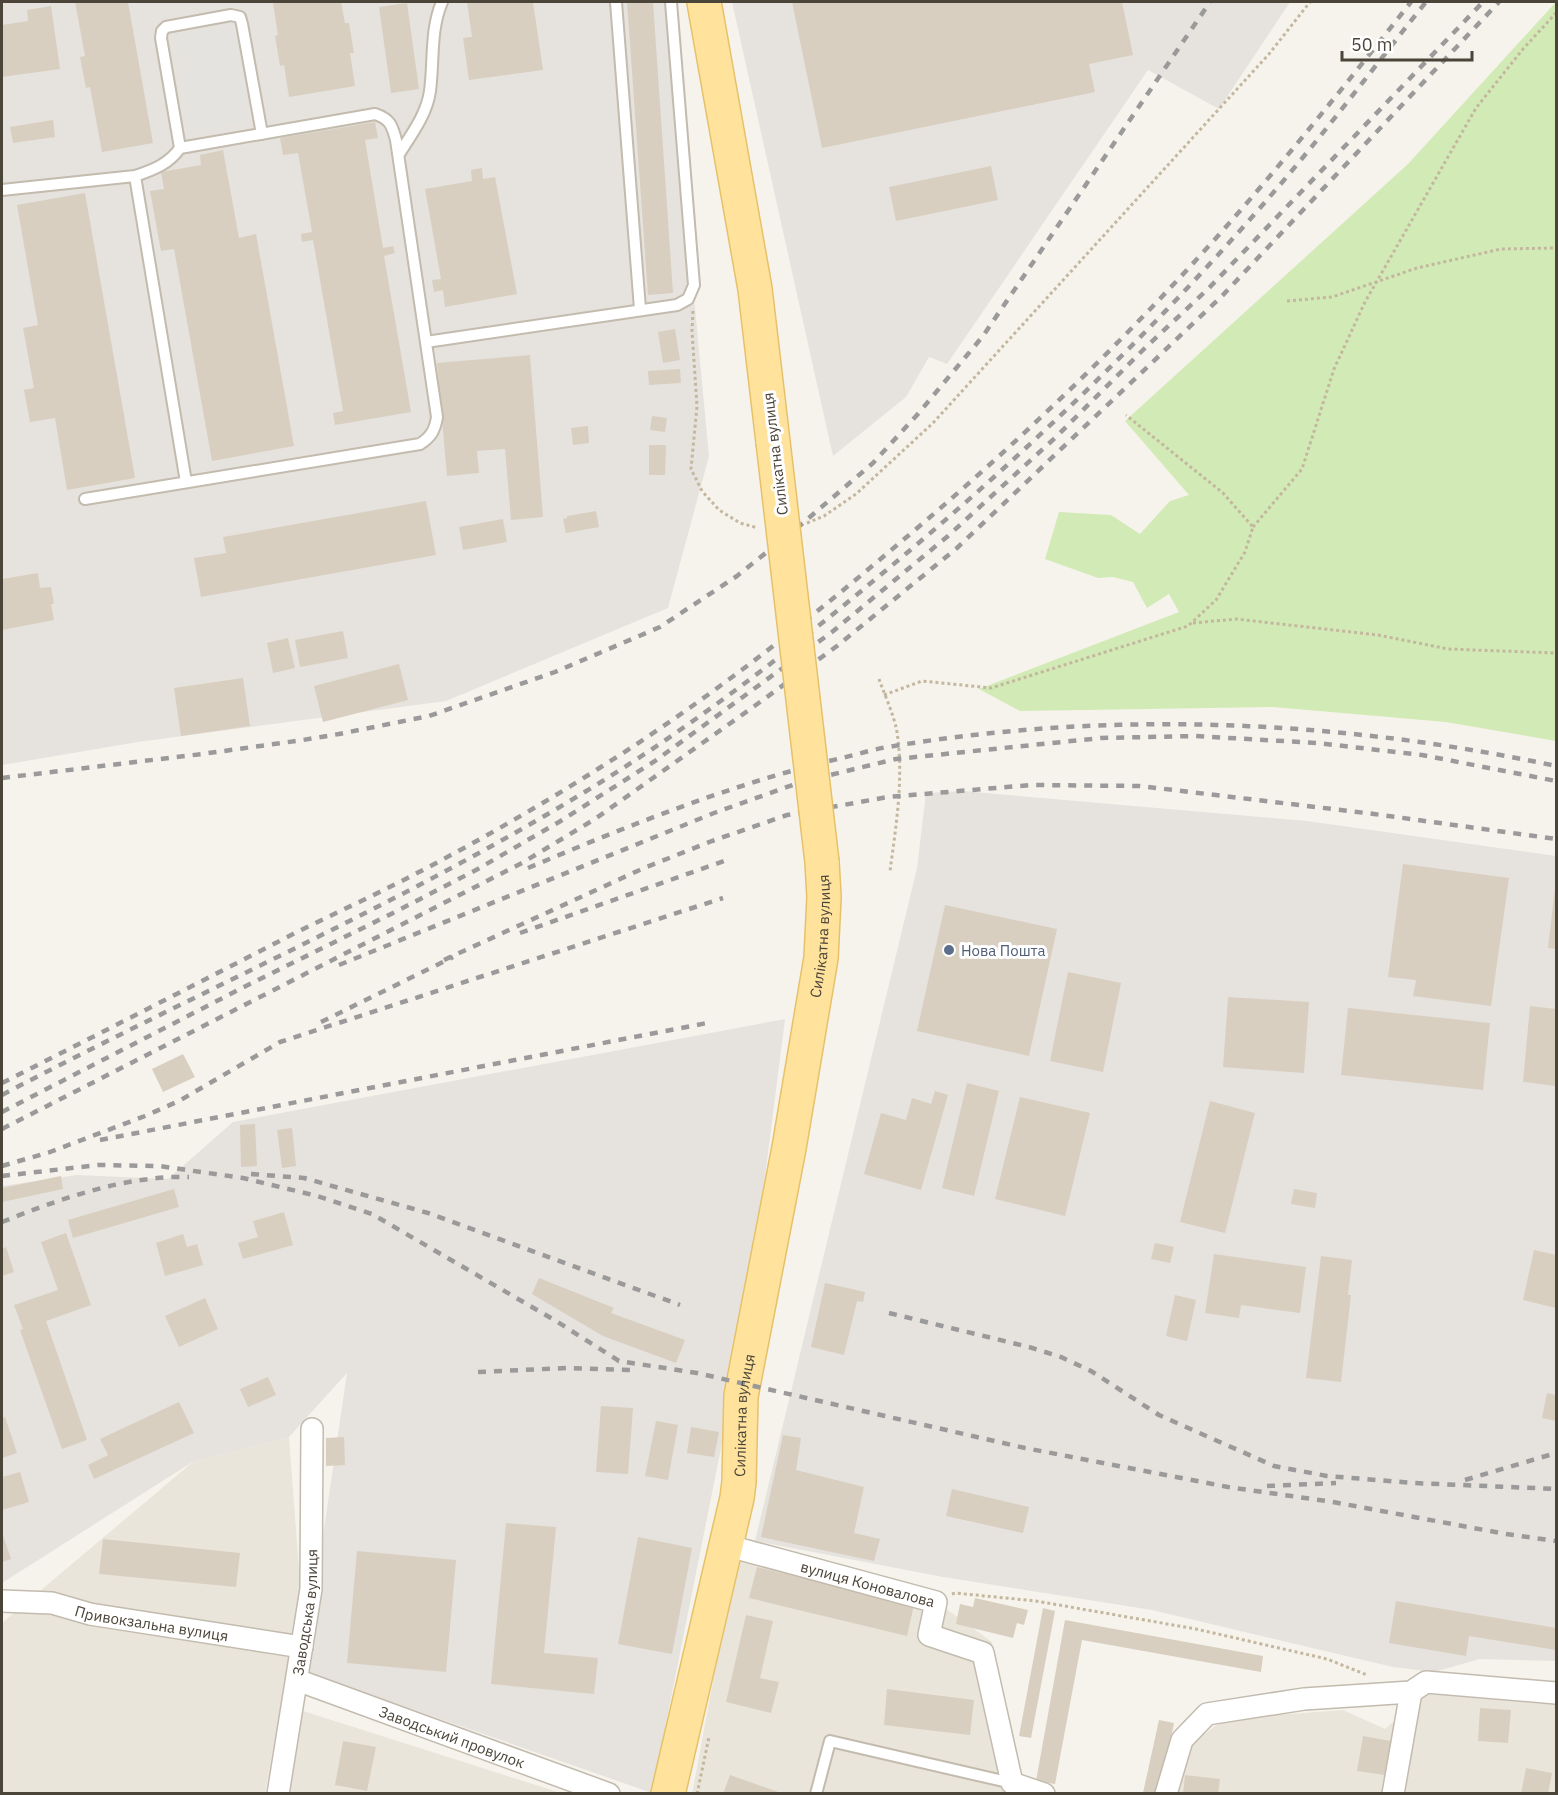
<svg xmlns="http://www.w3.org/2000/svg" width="1558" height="1795" font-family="'IBM Plex Sans',sans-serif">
  <rect width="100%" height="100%" fill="#f6f3ec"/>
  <path fill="#eae5da" d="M289,1437L301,1596L265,1793H2V1623L194,1461Z
    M736,1558L942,1606L992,1642L1018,1791L1025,1793L692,1794Z
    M1426,1694L1556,1705V1793L1176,1794L1189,1746L1224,1719L1343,1710L1385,1729Z
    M300,1710L561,1793L287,1794Z"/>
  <path fill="#e6e2dd" d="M2,2H666L709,456L668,608L446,701L138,742L2,765Z
    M732,2H1290L1219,109L1148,70L947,364L929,357L906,397L833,456Z
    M962,791L1307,821L1556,856V1661L1480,1659L1434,1672L1393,1667L1152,1610L943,1577L755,1541L917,868L926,793Z
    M785,1019L747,1318L652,1793L303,1671L347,1373L289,1437L194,1461L2,1583V1186L77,1175L168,1179L233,1122Z"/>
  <path fill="#d2eab5" d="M1556,2V741L1446,722L1273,707L1020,711L979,689L1179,612L1169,594L1147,608L1133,582L1113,577L1098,578L1045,559L1059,512L1111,515L1140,534L1170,501L1189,495L1125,421L1408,164Z"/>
  <path fill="#e5e3e0" d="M235,25L251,121L192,131L176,34Z"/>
  <path fill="#d8cfc1" d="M75,2H128L153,143L102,152L90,87L86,88L80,57L85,56Z
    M281,2H341L345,23H349L354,53H350L355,86L289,97L284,65L280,66L275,36L278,35L273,3Z
    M467,2H533L543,70L469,80L463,38L472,37Z
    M627,2H653L673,293L648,295Z
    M792,2H1122L1133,55L1089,64L1095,92L822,148Z
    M407,3L419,89L391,93L379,7Z
    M51,6L60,69L2,77V25L28,21L27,10Z
    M53,120L55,137L13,143L10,127Z
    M375,122L378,138L365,140L383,248L393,246L395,253L384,256L411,412L335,425L333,413L343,411L313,240L302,242L301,234L312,232L298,153L283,155L280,138Z
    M223,150L239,238L256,234L294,446L212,461L174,249L161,251L150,191L164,189L161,172L201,165L200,155Z
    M991,166L998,200L896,221L889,187Z
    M482,168L483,179L495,177L517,294L445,307L443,290L434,292L432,280L441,279L425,189L472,181L471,170Z
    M85,193L135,478L67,490L55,418L30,422L24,390L34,388L23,328L38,325L17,205Z
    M675,329L680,360L663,363L658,332Z
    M530,355L543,517L511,520L505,449L477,451L479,473L447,476L437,363Z
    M680,369L681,383L649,385L648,371Z
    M652,416L667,418L665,432L650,430Z
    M588,426L589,443L573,445L571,428Z
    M649,445H666L665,475H649Z
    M426,501L436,555L201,597L194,558L226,553L223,537Z
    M596,511L599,527L566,533L563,519L567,518V516Z
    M503,519L507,542L463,550L459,527Z
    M38,573L40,588L51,587L54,604H51L54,620L2,630V579Z
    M343,631L348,658L300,667L295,640Z
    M288,638L295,668L273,673L267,643Z
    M399,664L408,700L323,722L314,686Z
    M243,678L250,726L181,736L174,688Z
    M1403,864L1509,878L1491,1006L1413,996L1416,980L1388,977Z
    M1555,888H1556V949L1548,948Z
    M945,905L1057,929L1029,1056L917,1031Z
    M1068,972L1121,983L1103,1072L1050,1061Z
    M1228,997L1309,1002L1304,1073L1223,1067Z
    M1530,1006L1556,1009V1086L1523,1082Z
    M1348,1008L1490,1023L1483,1090L1341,1075Z
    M183,1054L195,1077L163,1092L152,1069Z
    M967,1083L999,1091L974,1196L942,1188Z
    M935,1091L948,1095L921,1190L864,1174L881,1113L906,1120L912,1098L931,1104Z
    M1020,1097L1090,1113L1065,1216L995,1199Z
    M1210,1101L1255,1113L1225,1233L1180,1222Z
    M255,1124L257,1166L241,1167L240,1125Z
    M292,1128L296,1166L282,1168L277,1130Z
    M61,1176L63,1189L2,1202V1188Z
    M174,1189L179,1207L73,1238L68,1220Z
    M1294,1189L1317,1193L1315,1208L1291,1204Z
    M284,1212L293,1245L243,1259L238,1243L258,1237L253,1221Z
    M66,1233L91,1305L46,1321L87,1440L62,1449L20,1330L23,1329L14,1305L58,1290L41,1242Z
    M183,1234L187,1247L197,1244L203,1265L165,1276L156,1243Z
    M1155,1243L1174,1247L1170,1263L1151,1259Z
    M6,1247L14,1272L2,1276V1249Z
    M1534,1250L1556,1255V1308L1523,1300Z
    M1214,1254L1306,1267L1300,1313L1241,1305L1239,1318L1205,1313Z
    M1321,1256L1352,1260L1348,1295H1351L1341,1382L1306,1378Z
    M539,1278L614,1308L611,1313L685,1340L676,1363L603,1336L532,1294Z
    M825,1283L865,1292L863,1302L857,1301L844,1355L811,1347Z
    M1175,1295L1196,1300L1187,1341L1166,1336Z
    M205,1298L218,1329L179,1347L165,1316Z
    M268,1377L276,1395L248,1407L240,1389Z
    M1547,1393L1556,1395V1421L1542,1418Z
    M179,1402L194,1433L94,1479L88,1465L108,1455L100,1439Z
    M601,1406L633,1408L628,1474L596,1472Z
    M5,1417L17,1453L2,1458V1418Z
    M656,1421L678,1425L668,1480L645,1476Z
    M691,1427L719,1432L714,1457L687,1453Z
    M783,1435L801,1438L796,1470L864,1487L854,1533L880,1539L874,1561L761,1537Z
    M344,1437L345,1465L326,1466V1438Z
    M20,1472L29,1502L2,1510V1477Z
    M952,1489L1029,1507L1023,1533L946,1516Z
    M506,1523L556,1527L544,1653L598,1658L594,1694L491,1684Z
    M2,1532L11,1559L2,1562Z
    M638,1537L692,1548L672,1654L618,1644Z
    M103,1539L240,1553L236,1587L99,1574Z
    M357,1551L456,1560L446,1672L347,1663Z
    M757,1567L914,1605L907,1636L749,1598Z
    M975,1598L1028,1610L1024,1625L1017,1623L1013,1638L956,1624L960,1604L973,1607Z
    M1396,1601L1556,1628V1650L1469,1636L1466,1656L1389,1643Z
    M1043,1608L1055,1611L1031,1738L1019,1736Z
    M746,1615L773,1621L760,1678L779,1682L771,1713L726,1702Z
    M1065,1620L1263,1656L1261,1672L1082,1640L1055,1784L1036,1781Z
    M887,1689L974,1700L970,1735L884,1725Z
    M1480,1708L1511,1710L1508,1743L1478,1741Z
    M1159,1720L1174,1723L1159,1794H1145L1143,1793Z
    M1363,1736L1391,1741L1385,1775L1357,1771Z
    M343,1741L376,1747L367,1791L335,1785Z
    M1526,1768L1552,1773L1548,1794H1521Z
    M730,1775L781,1793V1794H723Z
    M1185,1775L1220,1779L1218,1794H1183Z"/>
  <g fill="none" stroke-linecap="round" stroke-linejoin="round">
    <defs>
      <path id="service" d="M616,2L640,309
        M180,148L161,38L162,31L166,27L231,15L240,17L242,24L262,134
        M399,154C411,135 427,114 430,91C434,61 430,30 442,2
        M135,176L186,482
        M2,190L135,176C153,170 169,164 180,148L375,114C390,119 392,125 396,140L437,417C435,430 431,437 420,444L85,499
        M426,342L677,305L688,299L694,285L671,2
        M816,1794L830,1741L1012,1783"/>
      <g id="minor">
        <path id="s1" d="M725,1545L936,1602L929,1635L983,1653L1012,1783L1044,1794"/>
        <path id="s2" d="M2,1601L52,1603L90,1614L302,1647"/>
        <path id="s3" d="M297,1680L609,1794"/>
        <path id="s4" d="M278,1794L311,1589L312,1429"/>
        <path d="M1166,1794L1182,1740L1207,1714L1304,1699L1411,1692L1426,1682L1556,1693"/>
        <path d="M1393,1794L1411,1692"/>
      </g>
      <g id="primary">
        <path d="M704,2L755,289L773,442"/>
        <path id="s5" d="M668,1794L737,1498L739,1482L741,1396L789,1148L821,958L824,897L822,862"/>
      </g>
    </defs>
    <use href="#service" stroke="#c2bbae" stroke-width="14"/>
    <use href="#minor" stroke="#c2bbae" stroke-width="24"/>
    <use href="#primary" stroke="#e6c16a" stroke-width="36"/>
    <path stroke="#c4b79f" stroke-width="3" stroke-dasharray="3 3" stroke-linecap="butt" d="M1287,301L1332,297L1417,268L1501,249L1556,248
      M693,311L692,331L697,406L691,469L702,491L719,510L740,523L758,528
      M807,523L824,516L856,494L933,423L1269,54L1310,2
      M1253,527L1302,469L1334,369L1365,302L1476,108L1523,49L1556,13
      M1193,623L1236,619L1378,635L1448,649L1556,653
      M879,679C885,696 894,715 897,732C904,778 896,826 890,871
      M884,695L922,681L991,688L1188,626L1216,600L1245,552L1253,527L1223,493L1126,415
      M952,1594L955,1593L1036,1601L1196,1629L1327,1659L1367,1675
      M697,1794L709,1737"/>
    <use href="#service" stroke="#fff" stroke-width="10"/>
    <use href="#minor" stroke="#fff" stroke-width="21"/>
    <use href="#primary" stroke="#ffe39c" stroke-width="33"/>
    <path stroke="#9a9a9a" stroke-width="4.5" stroke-dasharray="8 8" stroke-linecap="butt" d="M2,778L202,754L303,740L339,734L429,716L555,672L660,627L737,576L797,528L873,463L917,415L983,336L1210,2
      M528,868C630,825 734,783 842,758C859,754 877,748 894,746C1113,710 1340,720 1556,766
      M520,933L724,861
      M444,960L644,868L712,841L787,815L888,797L1031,785L1140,786L1374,814L1556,839
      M339,965L714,813L801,782L896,759L1101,738L1195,736L1317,743L1422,755L1556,781
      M321,1022L453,957
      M2,1083C101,1033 200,982 299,931C340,911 381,892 421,871C482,839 543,804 601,767C703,703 798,629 890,551C999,460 1102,363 1197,259C1273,176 1342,89 1411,2
      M2,1095C201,990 409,901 601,782C696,723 786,654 872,582C1013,466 1146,339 1266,201C1322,137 1373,68 1426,2
      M2,1112L244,987L395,912L476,870L559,822L655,761L832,632L948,536L1056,437L1145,348L1209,288L1483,2
      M2,1129L522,863L595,819L749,710L837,646L957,548L1222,296L1499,2
      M100,1140L707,1023
      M2,1166L50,1152L145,1116L179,1101L280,1042L723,898
      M251,1174L304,1178L428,1213L680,1305
      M2,1176L98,1165L159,1166L243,1178L317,1196L372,1214L556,1321L619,1361L697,1373L1025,1448L1228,1487L1333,1502L1506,1534L1556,1541
      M2,1222C59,1199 127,1175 189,1177
      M889,1313L1029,1347L1061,1357L1091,1371L1159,1415L1274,1466L1327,1476L1414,1483L1556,1489
      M478,1372L567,1368L634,1370
      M1465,1480L1556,1453
      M1267,1486L1336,1483"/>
    <defs>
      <path id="primary-bridge" d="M773,442L822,862"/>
    </defs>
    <use href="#primary-bridge" stroke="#e6c16a" stroke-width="36" stroke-linecap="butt"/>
    <use href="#primary-bridge" stroke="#ffe39c" stroke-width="33"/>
  </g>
  <circle fill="#5c6f8a" stroke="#fff" stroke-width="2" cx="949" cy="950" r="6"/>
  <g text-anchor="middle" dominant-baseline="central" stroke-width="6" stroke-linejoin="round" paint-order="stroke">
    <g font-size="15" fill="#4b4439" stroke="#fff">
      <text transform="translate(775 454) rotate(-97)">Силікатна вулиця</text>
      <text stroke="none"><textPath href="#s5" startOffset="873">Силікатна вулиця</textPath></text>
      <text stroke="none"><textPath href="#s5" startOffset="387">Силікатна вулиця</textPath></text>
      <text stroke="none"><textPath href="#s1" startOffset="148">вулиця Коновалова</textPath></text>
      <text stroke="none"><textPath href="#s4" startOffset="184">Заводська вулиця</textPath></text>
      <text stroke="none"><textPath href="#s2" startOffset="152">Привокзальна вулиця</textPath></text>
      <text stroke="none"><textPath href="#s3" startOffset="165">Заводський провулок</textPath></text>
    </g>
    <g font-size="15" fill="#4e5e75" stroke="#fff" text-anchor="start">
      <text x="961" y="950">Нова Пошта</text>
    </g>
  </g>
  <rect width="1558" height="1795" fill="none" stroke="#4b4439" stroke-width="6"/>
  <path d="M1342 51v9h130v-9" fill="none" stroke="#4b4439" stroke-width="3"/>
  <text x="1351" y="51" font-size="18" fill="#4b4439" stroke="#ffffff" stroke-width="4.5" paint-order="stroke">50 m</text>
</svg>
